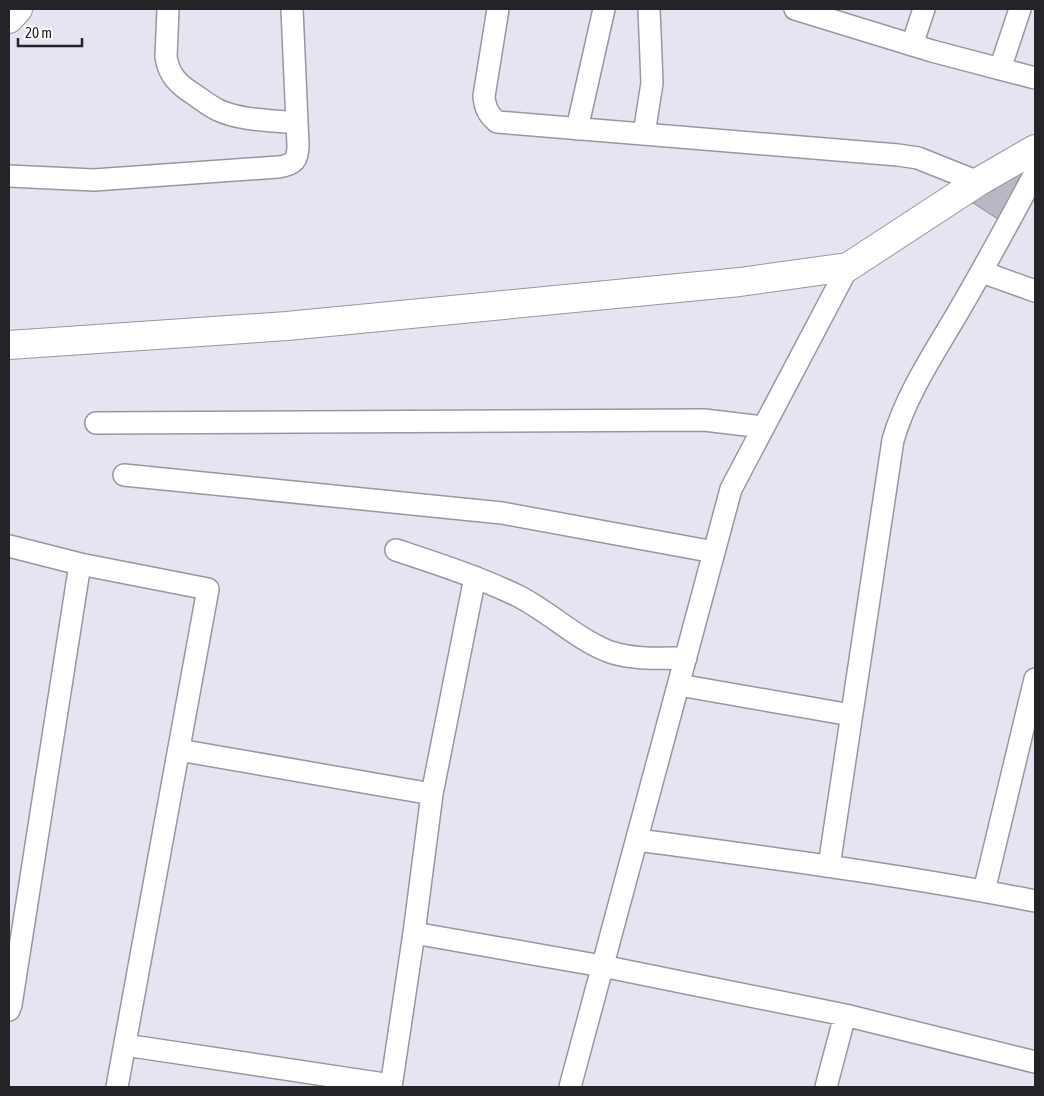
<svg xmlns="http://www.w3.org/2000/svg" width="1044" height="1096" font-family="'Asap Condensed',sans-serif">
  <rect width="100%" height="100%" fill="#e7e3f1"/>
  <path fill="#bab6c4" stroke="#8b8794" d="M1013,170L1028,179L1001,221L970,201L982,183L993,191L1003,176Z"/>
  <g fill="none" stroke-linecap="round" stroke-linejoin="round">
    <defs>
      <path id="street" d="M168,9L166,57C169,76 179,85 195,95C202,100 210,106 218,110C242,121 271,120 297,123
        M498,9L484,96C485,108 488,114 497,122L898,155L918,158L978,182
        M795,9L932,51L1035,78
        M912,45L924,9
        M1000,69L1020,9
        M577,129L604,9
        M644,134L652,83L649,9
        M9,176L94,180L278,167C294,165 298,160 298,145L292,9
        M982,272L1035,291
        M96,423L704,420L763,427
        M124,475L502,513L714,552
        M9,546L80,564L208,589L117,1087
        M396,550C438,564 479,577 518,596C550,612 576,639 610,652C634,660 661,658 686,658
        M679,685L851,715
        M179,750L432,794
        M638,840C771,858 904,875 1035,901
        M829,866L893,440C906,395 933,355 957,314C984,268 1010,220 1035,173
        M984,891L1035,679
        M414,933L602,966L845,1015L1035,1062
        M9,1010L11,1005L80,564
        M125,1045L391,1085
        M391,1087L414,933L432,794L475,577
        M570,1087L731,489L848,267
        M826,1087L845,1015"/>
      <path id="secondary" d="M9,19L18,9
        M9,345L287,326L740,282L848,267L978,182L1035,149"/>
    </defs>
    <use href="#street" stroke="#9995a2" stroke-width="24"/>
    <use href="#secondary" stroke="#9995a2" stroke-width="30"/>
    <use href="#street" stroke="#fff" stroke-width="21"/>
    <use href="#secondary" stroke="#fff" stroke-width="28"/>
  </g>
  <rect width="1044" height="1096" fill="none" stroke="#242328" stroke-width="20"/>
  <path d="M18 38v8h64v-8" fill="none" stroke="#242328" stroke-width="2.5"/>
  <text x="25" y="38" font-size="15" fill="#242328" stroke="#ffffff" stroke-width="4" paint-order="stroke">20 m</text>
</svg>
